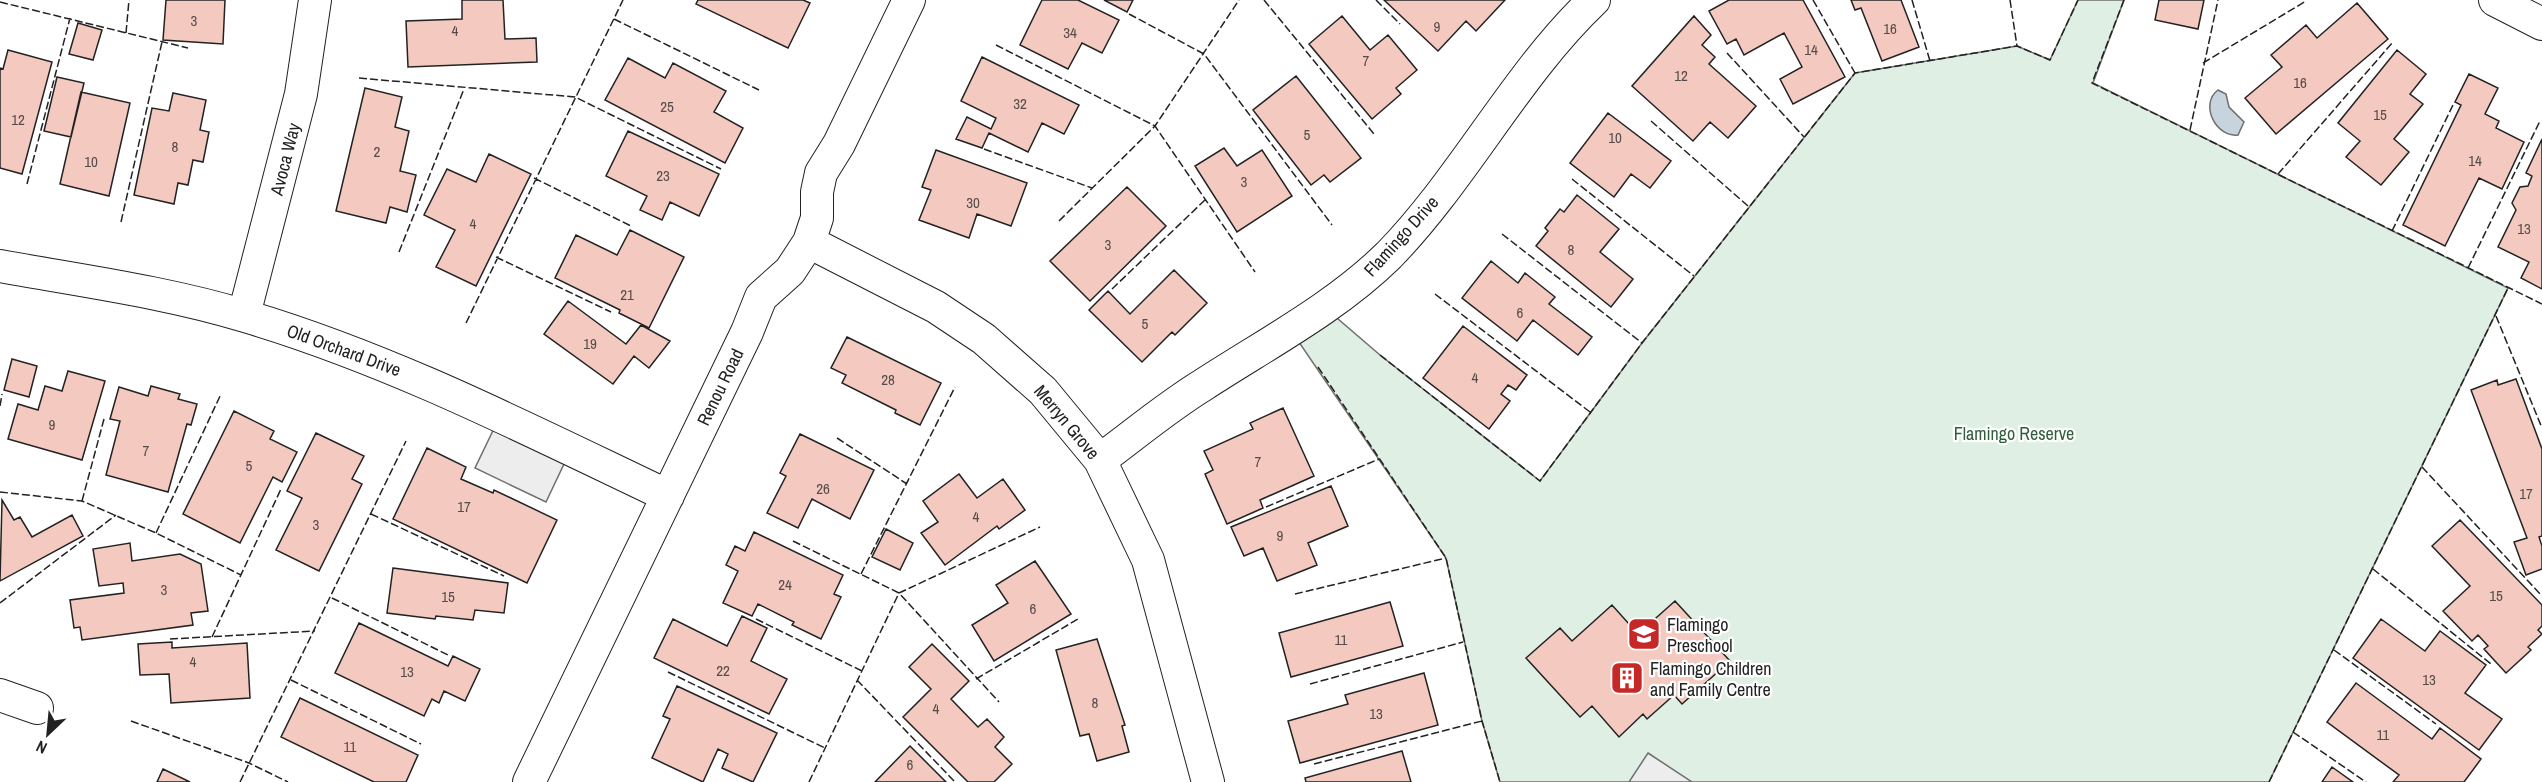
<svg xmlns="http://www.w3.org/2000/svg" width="2542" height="782" font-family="'Archivo Narrow',sans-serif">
  <rect width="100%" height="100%" fill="#fff"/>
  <path fill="#e0efe3" stroke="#6f6f6f" stroke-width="1.5" d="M2078,0H2124L2093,83L2508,288L2269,782H1500L1482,721L1446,558L1290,329L1324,307L1380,355L1540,481L1642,343L1855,73L2017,46L2050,60Z"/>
  <path fill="#ededed" stroke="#6f6f6f" stroke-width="1.5" d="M501,414L572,447L546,502L475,468Z
    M1648,753L1692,782H1629Z"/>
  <path fill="#c7d3dd" stroke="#6f6f6f" stroke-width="1.5" d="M2218,90L2226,94L2229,107L2244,122L2238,135C2216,138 2199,104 2218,90Z"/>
  <path fill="#f3c9c0" stroke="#222" stroke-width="1.5" d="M166,0H225L223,44L163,40Z
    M462,0H503L505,39L536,38L537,62L408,67L406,21L462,19Z
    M698,0H803L810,3L788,48L696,4Z
    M1042,0H1078L1119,20L1102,53L1082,43L1068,69L1020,45Z
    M1104,0H1133L1127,12Z
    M1384,0H1505L1476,31L1466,21L1438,51Z
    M1729,0H1803L1845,77L1793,104L1780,79L1802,67L1784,33L1744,55L1736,39L1727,44L1709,11Z
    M1851,0H1901L1919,47L1882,61L1861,8L1855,10Z
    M2159,0H2204L2198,29L2155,20Z
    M2357,3L2388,39L2276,134L2245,98L2282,67L2271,55L2306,25L2317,38Z
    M1342,16L1370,50L1388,35L1417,70L1396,88L1401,94L1372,119L1309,44Z
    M1694,16L1711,35L1702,45L1715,57L1709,64L1756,106L1728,138L1710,122L1693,141L1632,86Z
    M78,23L102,30L93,60L69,54Z
    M8,50L52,62L22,174L0,168V68L3,69Z
    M2397,50L2426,74L2410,94L2423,104L2394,139L2409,152L2381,185L2346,157L2360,141L2338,123Z
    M982,57L1079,105L1064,134L1042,123L1028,152L989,133L982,148L956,139L967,117L991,129L996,118L961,101Z
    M628,58L665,78L673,63L726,91L714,112L743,128L725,163L605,100Z
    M2469,74L2498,88L2485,114L2499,121L2496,128L2524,142L2502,189L2479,178L2445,246L2403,225L2461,105L2455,102Z
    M1296,76L1361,158L1330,182L1324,175L1311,185L1253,110Z
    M57,77L84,83L71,137L44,131Z
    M365,88L402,97L395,127L409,131L400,171L416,175L407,212L390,207L386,223L336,211Z
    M81,92L130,103L109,196L60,184Z
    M173,93L206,100L200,130L209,132L203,162L193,160L188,185L178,183L174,204L134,195L152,108L169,111Z
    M1608,113L1671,161L1650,188L1631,174L1614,197L1570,163Z
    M628,131L719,174L699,216L670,202L662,220L640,210L647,196L606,176Z
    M2542,139V289L2521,278L2529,262L2498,247L2516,210L2512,203L2520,187L2528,186L2532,176L2526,173Z
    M1224,148L1237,166L1262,150L1292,196L1237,232L1195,166Z
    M936,150L1027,183L1011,226L977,214L969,238L919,220L931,190L922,187Z
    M489,154L531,174L476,286L436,267L455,230L424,215L447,169L476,182Z
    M1127,187L1166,226L1090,301L1050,261Z
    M1577,195L1619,229L1600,252L1633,279L1611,307L1536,246L1548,231L1545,228L1560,209L1564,212Z
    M630,230L684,257L649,328L619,313L620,310L555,278L576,235L617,255Z
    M1491,261L1518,283L1525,273L1555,297L1549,304L1592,337L1578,355L1533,320L1517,341L1462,298Z
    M1174,270L1207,303L1175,335L1172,332L1142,362L1089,310L1108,291L1130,314Z
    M568,301L626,344L641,325L670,341L649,368L634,356L613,384L544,334Z
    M1463,326L1527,375L1516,390L1508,385L1501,394L1510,401L1489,429L1423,378Z
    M847,337L941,383L920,425L895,413L896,410L842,383L846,375L831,368Z
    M12,359L37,366L29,397L4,390Z
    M68,371L105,381L82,460L8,439L18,404L38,410L45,386L62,391Z
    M2516,379L2542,449V536L2539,537L2542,546V569L2526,575L2514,542L2527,538L2471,390L2497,380L2498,385Z
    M151,386L180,394L178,399L197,404L191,425L187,424L168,492L106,475L120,421L110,419L119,387L148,396Z
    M1283,408L1314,476L1260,500L1263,508L1227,524L1205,474L1213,470L1204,451L1253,429L1250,423Z
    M234,411L274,431L270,439L297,452L282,482L273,477L240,543L183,514Z
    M316,433L364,456L352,479L362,484L319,571L276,550L302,498L287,491Z
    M800,434L874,470L850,519L812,499L798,528L767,513L786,476L780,473Z
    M427,448L466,467L461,479L493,493L494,490L557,520L527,583L393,519Z
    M959,474L977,498L1003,479L1025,510L999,529L997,526L945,565L921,533L938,522L923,501Z
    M1331,486L1348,526L1308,543L1317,565L1277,581L1263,548L1244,556L1231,527Z
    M2,500L14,520L20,517L32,537L72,515L83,536L0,581Z
    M2460,520L2542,605V626L2538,630L2542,634L2528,647L2531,650L2506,673L2484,649L2488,646L2478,635L2472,641L2443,611L2470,586L2432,546Z
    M886,529L913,543L900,570L872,557Z
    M754,532L843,575L834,594L841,597L821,639L792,625L794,622L758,604L752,616L723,603L738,571L726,565L735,546L745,551Z
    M130,543L132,561L180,554L201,564L208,611L191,613L193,625L82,640L80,627L74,628L70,600L124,593L123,583L99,586L93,549Z
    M1035,561L1071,614L994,661L972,625L1008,603L996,585Z
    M393,568L508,583L504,613L475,610L473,620L436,616L435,619L387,613Z
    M1675,601L1730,661L1682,704L1674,695L1647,719L1643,714L1619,737L1592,706L1580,717L1526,658L1560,628L1572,641L1612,605L1638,634Z
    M1390,602L1403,646L1291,677L1279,633Z
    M742,616L767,628L751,661L787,679L769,714L654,658L673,619L727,646Z
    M2381,619L2425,651L2440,631L2486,665L2465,693L2502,719L2479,750L2353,658Z
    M359,623L448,666L453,656L480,669L465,701L444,691L439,703L432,699L424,716L335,673Z
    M1097,639L1125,725L1122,726L1129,752L1097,761L1089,734L1080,736L1056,650Z
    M172,642V648L247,643L250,698L171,703L169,674L140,675L138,644Z
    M932,644L969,681L951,699L978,727L987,719L1004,737L995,747L1012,764L994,782H968L903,717L931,689L909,667Z
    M1424,673L1438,725L1300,763L1288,721L1348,704L1345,695Z
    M2356,683L2432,739L2440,728L2481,759L2464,782H2393L2399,775L2327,722Z
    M677,686L777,733L753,782L722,768L728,754L718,749L703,782L652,758L670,719L663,716Z
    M300,698L418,755L406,782H374L281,737Z
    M910,746L946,782H875Z
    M1402,751L1411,782H1306L1305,778Z
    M2332,767L2353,782H2322Z
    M163,769L190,782H157Z"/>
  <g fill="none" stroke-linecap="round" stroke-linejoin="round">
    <defs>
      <path id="minor" d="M2495,0L2542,24
        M809,242L936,307L984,339L1043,391L1100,460L1148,560L1208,782
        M0,266C82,281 166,292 245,316C393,360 529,430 668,496
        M244,315L301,94L315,0
        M1100,460C1134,435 1167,407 1203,385C1266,344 1335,308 1389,255C1464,178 1516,74 1594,0
        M0,695L37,708
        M529,782L747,332L761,297L790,271L809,242L817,218V192L821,173L839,144L909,0"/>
    </defs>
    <use href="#minor" stroke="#222" stroke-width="34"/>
    <use href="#minor" stroke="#fff" stroke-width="32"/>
    <path stroke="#222" stroke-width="1.5" stroke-dasharray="8 3" stroke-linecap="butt" d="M1264,0L1374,134
      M1376,0L1400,24
      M1813,0L1855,73
      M1912,0L1930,61
      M2010,0L2017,46
      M2124,0L2092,83L2542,304
      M0,2L188,48
      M1129,14L1204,54L1332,225
      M614,19L759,90
      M126,33L129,0
      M996,45L1155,126L1255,272
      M1727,53L1804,137
      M2203,63L2306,1
      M359,78L575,97L721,169
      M1651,121L1748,206
      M2190,130L2218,0
      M984,149L1092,188
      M2278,174L2393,42
      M534,178L631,226
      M1572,179L1694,276
      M27,184L70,18
      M1059,221L1155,126L1239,0
      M121,222L162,42
      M2392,231L2453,105
      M1502,234L1642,343
      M399,252L464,89
      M496,257L611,312
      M2468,268L2540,121
      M1112,289L1206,199
      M1435,294L1590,412
      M2496,316L2542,428
      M466,323L623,0
      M1380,355L1540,481L1642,343L1855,73L2017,46L2050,60L2078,0
      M1318,367L1446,558L1482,721L1500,782
      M0,406L2,394
      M837,438L907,484
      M2422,467L2542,596
      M0,492L82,501L156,533L241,575
      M82,501L104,419
      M1266,507L1379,459
      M371,514L504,576
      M156,533L221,394
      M793,541L899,593L999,702
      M2373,569L2491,664
      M861,574L955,387
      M1295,594L1446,558
      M332,598L448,655
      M0,603L116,515
      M756,619L862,671
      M212,637L281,489
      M170,639L315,631
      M2334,650L2436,724
      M668,672L825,748
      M976,679L1078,619
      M291,680L421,744
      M857,680L955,782
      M1310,684L1463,642
      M131,721L249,763L288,782
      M2293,732L2366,782
      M1314,764L1482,721
      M240,782L406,441
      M809,782L899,593L1040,527
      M2269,782L2508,288"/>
  </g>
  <defs>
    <symbol id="school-square" viewBox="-11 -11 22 22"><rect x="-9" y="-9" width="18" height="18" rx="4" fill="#c62828" stroke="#fff"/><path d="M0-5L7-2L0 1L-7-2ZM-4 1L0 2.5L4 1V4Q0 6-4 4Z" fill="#fff"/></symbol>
    <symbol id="building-square" viewBox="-11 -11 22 22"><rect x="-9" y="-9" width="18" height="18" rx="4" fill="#c62828" stroke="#fff"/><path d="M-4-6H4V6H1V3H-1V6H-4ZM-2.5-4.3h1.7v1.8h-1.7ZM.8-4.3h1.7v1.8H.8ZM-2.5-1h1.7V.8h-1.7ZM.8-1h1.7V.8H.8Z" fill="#fff"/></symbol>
  </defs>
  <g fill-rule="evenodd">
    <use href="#school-square" x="1625" y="615" width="38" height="38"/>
    <use href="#building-square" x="1608" y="659" width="38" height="38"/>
  </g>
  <g text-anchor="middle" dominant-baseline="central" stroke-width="4.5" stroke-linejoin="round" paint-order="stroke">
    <g font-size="15" fill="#564c4a">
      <text x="194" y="20">3</text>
      <text x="1437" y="26">9</text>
      <text x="1890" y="28">16</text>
      <text x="455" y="30">4</text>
      <text x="1070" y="32">34</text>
      <text x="1811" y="49">14</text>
      <text x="1366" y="60">7</text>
      <text x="1681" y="75">12</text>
      <text x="2300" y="82">16</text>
      <text x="1020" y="103">32</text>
      <text x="667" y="106">25</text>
      <text x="2380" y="114">15</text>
      <text x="18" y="119">12</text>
      <text x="1307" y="134">5</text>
      <text x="1615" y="137">10</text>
      <text x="175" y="146">8</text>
      <text x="377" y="151">2</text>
      <text x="2475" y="160">14</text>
      <text x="91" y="161">10</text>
      <text x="663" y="175">23</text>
      <text x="1244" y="181">3</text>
      <text x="973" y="202">30</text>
      <text x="473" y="223">4</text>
      <text x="2524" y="228">13</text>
      <text x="1108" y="244">3</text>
      <text x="1571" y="249">8</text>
      <text x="627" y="294">21</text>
      <text x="1520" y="312">6</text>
      <text x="1145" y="323">5</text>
      <text x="590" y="343">19</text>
      <text x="1475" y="377">4</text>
      <text x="888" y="379">28</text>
      <text x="52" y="424">9</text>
      <text x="146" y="450">7</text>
      <text x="1258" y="461">7</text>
      <text x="249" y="465">5</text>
      <text x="823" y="488">26</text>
      <text x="2526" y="493">17</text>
      <text x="464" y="506">17</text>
      <text x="976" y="516">4</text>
      <text x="316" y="524">3</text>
      <text x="1280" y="535">9</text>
      <text x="785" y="584">24</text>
      <text x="164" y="589">3</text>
      <text x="2496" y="595">15</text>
      <text x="448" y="596">15</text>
      <text x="1033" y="608">6</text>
      <text x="1341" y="639">11</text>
      <text x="193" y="661">4</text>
      <text x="723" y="670">22</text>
      <text x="407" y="671">13</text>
      <text x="2429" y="679">13</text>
      <text x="1095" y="702">8</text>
      <text x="936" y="708">4</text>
      <text x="1376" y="713">13</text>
      <text x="2383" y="734">11</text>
      <text x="350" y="746">11</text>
      <text x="910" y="764">6</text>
    </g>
    <g font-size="18" fill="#222" stroke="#fff">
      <text transform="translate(285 159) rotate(-76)">Avoca Way</text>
      <text transform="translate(1401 236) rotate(-48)">Flamingo Drive</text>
      <text transform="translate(344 350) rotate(20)">Old Orchard Drive</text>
      <text transform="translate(720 387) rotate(-64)">Renou Road</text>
      <text transform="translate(1067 422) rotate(50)">Merryn Grove</text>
    </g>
    <g font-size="18" fill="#2f5e38" stroke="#fff">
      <text x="2014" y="433">Flamingo Reserve</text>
    </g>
    <g font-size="18" fill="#222" stroke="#fff" text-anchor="start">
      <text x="1667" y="624">Flamingo<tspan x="1667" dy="21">Preschool</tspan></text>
      <text x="1650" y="668">Flamingo Children<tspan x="1650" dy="21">and Family Centre</tspan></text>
    </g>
  </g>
  <g transform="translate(48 734) rotate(206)" stroke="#ffffff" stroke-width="4.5" paint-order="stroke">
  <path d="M0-4.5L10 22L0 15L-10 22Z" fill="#222222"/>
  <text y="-9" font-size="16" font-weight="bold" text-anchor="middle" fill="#222222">N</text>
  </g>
</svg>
